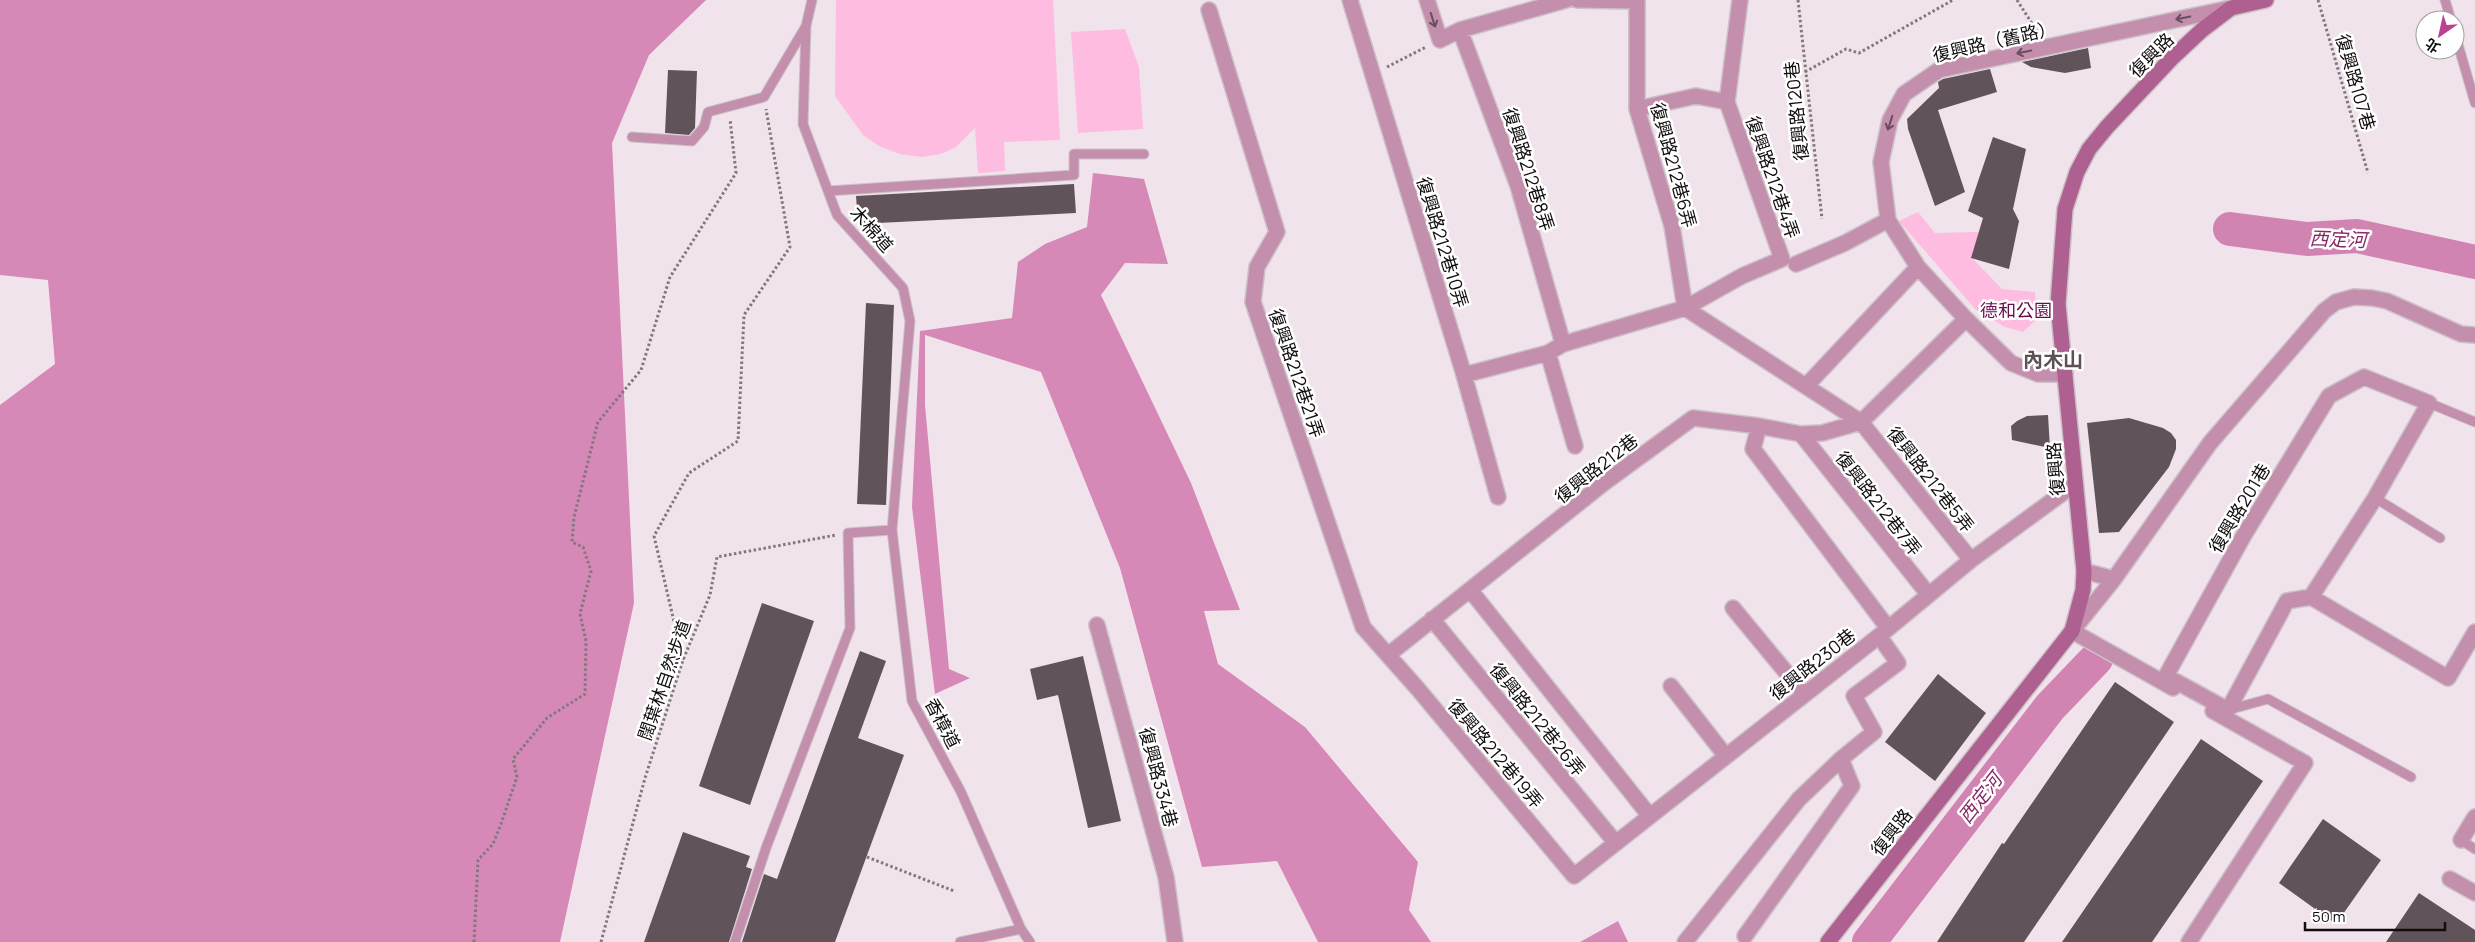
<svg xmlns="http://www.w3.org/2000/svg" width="2475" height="942" font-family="Manrope,'Noto Sans TC',sans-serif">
  <rect width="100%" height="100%" fill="#f1e3eb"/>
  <path fill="#fdbce0" d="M836,0H1053L1060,140L1004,142L1005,171L978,173L975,128L955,148L940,154L921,157L900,154L879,146L863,135L835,96Z
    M1125,29L1139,67L1143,129L1078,133L1071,32Z
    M1918,212L1935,233L1979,232L1972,258L2002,289L2035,292L2037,319L2023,332L2005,327L1976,310L1899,221Z"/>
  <path fill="#d689b6" d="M0,0H706L649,55L612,143L634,603L560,942H0V405L55,364L48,280L0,275Z
    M1093,173L1144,179L1168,264L1125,263L1101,295L1191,483L1240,610L1204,611L1218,664L1305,727L1418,862L1409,910L1431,942H1318L1277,861L1202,867L1120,568L1041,372L925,335V405L949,669L970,678L935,694L912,507L920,331L1012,318L1018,262L1045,244L1087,227Z
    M1618,921L1628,942H1580Z"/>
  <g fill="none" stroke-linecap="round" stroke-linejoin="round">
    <path stroke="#d184b1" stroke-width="34" d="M2230,229L2307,239L2357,236L2475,262
      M1869,942L2050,707L2096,659"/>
  </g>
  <path fill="#60545a" d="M2088,48L2091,68L2065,73L2031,67L2022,62Z
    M1990,69L1997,92L1938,110L1965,192L1935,206L1908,129L1907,119L1939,88L1938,82L1943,79Z
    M668,70L697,71L695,128L689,135L665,133Z
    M1993,137L2026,149L2013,209L2019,221L2009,269L1971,258L1983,218L1968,211Z
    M1074,184L1076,213L858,224L856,196Z
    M866,303L894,305L886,505L857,504Z
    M2048,415L2050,448L2012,440L2011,426L2017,421L2027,416Z
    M2129,418L2163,428L2171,433L2176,440V449L2169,467L2119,532L2099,533L2087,423Z
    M762,603L814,621L750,805L699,786Z
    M860,651L886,661L858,738L904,755L835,942H742L764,874L777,879Z
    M1083,656L1121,821L1088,828L1058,695L1037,700L1030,669Z
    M1938,674L1986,713L1935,781L1885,742Z
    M2115,682L2174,722L2024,942H1937L2002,843L2004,844Z
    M2201,739L2263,781L2152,942H2062Z
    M2323,819L2381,860L2336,924L2279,883Z
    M683,832L750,856L746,867L752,869L729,942H644Z
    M2419,893L2475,930V942H2386Z"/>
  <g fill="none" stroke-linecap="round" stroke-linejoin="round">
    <defs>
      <path id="lane" d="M812,0L806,26L803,124L828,191
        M2445,0L2451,20
        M2455,34L2475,103
        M632,137L692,141L704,127L708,112L764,97L806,26
        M2429,403L2475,422
        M2375,498L2440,538
        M892,530L910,321L903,288L837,215L828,191L1074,175V154H1144
        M2228,710L2268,699L2411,777
        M2461,840L2475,849
        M735,942L766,848L850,628L848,533L892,530L912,701L961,792L1021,929
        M960,942L1021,929L1030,942"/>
      <path id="street" d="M1350,0L1464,375L1498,497
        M1427,0L1440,40L1460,30L1518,186L1563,344
        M1577,0L1637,1V109L1672,226L1685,308
        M1209,10L1277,232L1257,267L1253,302L1363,627L1418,689L1574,876L1879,636L1971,560L2075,484
        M1460,30L1566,0
        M1637,109L1696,96L1727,102
        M1796,264L1845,243L1888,220
        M1685,308L1861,422L1971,560
        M1548,353L1575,446
        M2065,374H2038L2011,363L1966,319L1918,267L1888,220L1881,162L1890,120L1904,94L1939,70L2231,8
        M1464,375L1548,353L1563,344L1685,308L1742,276L1782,259L1727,102L1740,0
        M1807,385L1918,267
        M1759,426L1753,449L1888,628
        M1801,434L1928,594
        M2084,571L2114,579
        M1471,591L1649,815
        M2311,597L2375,498L2429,403L2364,377L2329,396L2244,535L2166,676L2228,710L2287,601L2311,597L2448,678L2475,632
        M1733,608L1804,694
        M1432,619L1615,842
        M1097,625L1166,877L1175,942
        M1388,655L1604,483L1693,418L1759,426L1801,434L1822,433L1861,422L1966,319
        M1671,686L1725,755
        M2173,688L2072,631L2114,579L2210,443L2324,311L2336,302L2354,297L2372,298L2387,301L2461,334L2475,335
        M2461,840L2475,817
        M2450,879L2475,893
        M1745,936L1852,786L1841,759
        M1685,942L1799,799L1841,759L1874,732L1854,696L1898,663L1879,636
        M2189,942L2305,763L2213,711"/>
      <path id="secondary" d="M1828,942L2072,631L2083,590L2084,571L2058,304L2065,209L2077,172L2089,149L2107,127L2171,59L2202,30L2231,8L2266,0"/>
    </defs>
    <use href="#lane" stroke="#cdc1c8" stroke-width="11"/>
    <use href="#street" stroke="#cdc1c8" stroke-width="18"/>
    <use href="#secondary" stroke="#cdc1c8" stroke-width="18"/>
    <path stroke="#81787d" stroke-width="3" stroke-dasharray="2.5 2.5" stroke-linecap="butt" d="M1798,0L1822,219
      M2017,0L2038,33
      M2318,0L2368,173
      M1387,67L1426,47
      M1805,72L1846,49L1859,53L1953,0
      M683,660L654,536L689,473L738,441L744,315L790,247L766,109
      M867,857L954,891
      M474,942L478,860L493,844L501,824L517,777L513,759L547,718L585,694L586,641L580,614L591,571L583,547L572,542L574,517L598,422L641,370L670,277L736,173L730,119
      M601,942L645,778L683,660L710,595L717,557L836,535"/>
    <use href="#lane" stroke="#c48ead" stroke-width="9"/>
    <use href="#street" stroke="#c48ead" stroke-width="15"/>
    <use href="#secondary" stroke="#ae6190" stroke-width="15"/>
  </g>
  <defs><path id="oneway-shaft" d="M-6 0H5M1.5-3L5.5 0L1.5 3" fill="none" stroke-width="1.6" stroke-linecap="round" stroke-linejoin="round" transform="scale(1.25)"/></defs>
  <g stroke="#6a4e5e">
    <use href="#oneway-shaft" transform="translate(2183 18) rotate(168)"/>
    <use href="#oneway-shaft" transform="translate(1433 20) rotate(72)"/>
    <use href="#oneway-shaft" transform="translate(2024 52) rotate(168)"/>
    <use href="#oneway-shaft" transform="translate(1890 123) rotate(108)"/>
  </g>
  <g text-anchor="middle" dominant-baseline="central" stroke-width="5" stroke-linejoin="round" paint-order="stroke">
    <g font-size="18" fill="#110d0f" stroke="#fff">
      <text transform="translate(1994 41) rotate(-13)">復興路（舊路）</text>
      <text transform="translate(2151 55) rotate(-45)">復興路</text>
      <text transform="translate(2356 82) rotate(74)">復興路107巷</text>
      <text transform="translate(1796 111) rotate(-96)">復興路120巷</text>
      <text transform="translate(1674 165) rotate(75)">復興路212巷6弄</text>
      <text transform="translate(1529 169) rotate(72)">復興路212巷8弄</text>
      <text transform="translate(1773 177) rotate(71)">復興路212巷4弄</text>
      <text transform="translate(872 229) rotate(48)">木棉道</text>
      <text transform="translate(1443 242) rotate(73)">復興路212巷10弄</text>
      <text transform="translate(1297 373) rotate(71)">復興路212巷21弄</text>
      <text transform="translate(1596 468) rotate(-38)">復興路212巷</text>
      <text transform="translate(2055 469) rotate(-95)">復興路</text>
      <text transform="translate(1931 479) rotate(52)">復興路212巷5弄</text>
      <text transform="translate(1879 503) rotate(52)">復興路212巷7弄</text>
      <text transform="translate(2239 508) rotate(-59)">復興路201巷</text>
      <text transform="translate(1812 664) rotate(-38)">復興路230巷</text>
      <text transform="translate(664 680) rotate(-71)">闊葉林自然步道</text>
      <text transform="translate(1538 719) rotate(51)">復興路212巷26弄</text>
      <text transform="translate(943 723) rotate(62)">香樟道</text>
      <text transform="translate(1496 753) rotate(50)">復興路212巷19弄</text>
      <text transform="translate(1159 777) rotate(75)">復興路334巷</text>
      <text transform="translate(1891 832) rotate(-52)">復興路</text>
    </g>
    <g font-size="18" fill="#690c4d" stroke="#fff">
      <text x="2016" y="310">德和公園</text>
    </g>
    <g font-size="19" font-style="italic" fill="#862b67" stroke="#fff">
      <text transform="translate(2338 239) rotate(2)">西定河</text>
      <text transform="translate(1980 798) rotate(-52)">西定河</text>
    </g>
    <g font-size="20" font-weight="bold" fill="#5d5157" stroke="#fff">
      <text x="2053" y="359">內木山</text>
    </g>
  </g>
  <g transform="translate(2440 35) rotate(214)"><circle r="24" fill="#ffffff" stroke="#a09e9f"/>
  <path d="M0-4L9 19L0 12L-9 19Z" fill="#bc4191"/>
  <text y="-8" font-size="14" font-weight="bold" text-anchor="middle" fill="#110d0f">北</text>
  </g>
  <path d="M2305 922v8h140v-8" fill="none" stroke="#110d0f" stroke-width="2.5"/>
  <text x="2312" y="922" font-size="15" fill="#110d0f" stroke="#ffffff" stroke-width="4" paint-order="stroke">50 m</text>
</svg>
